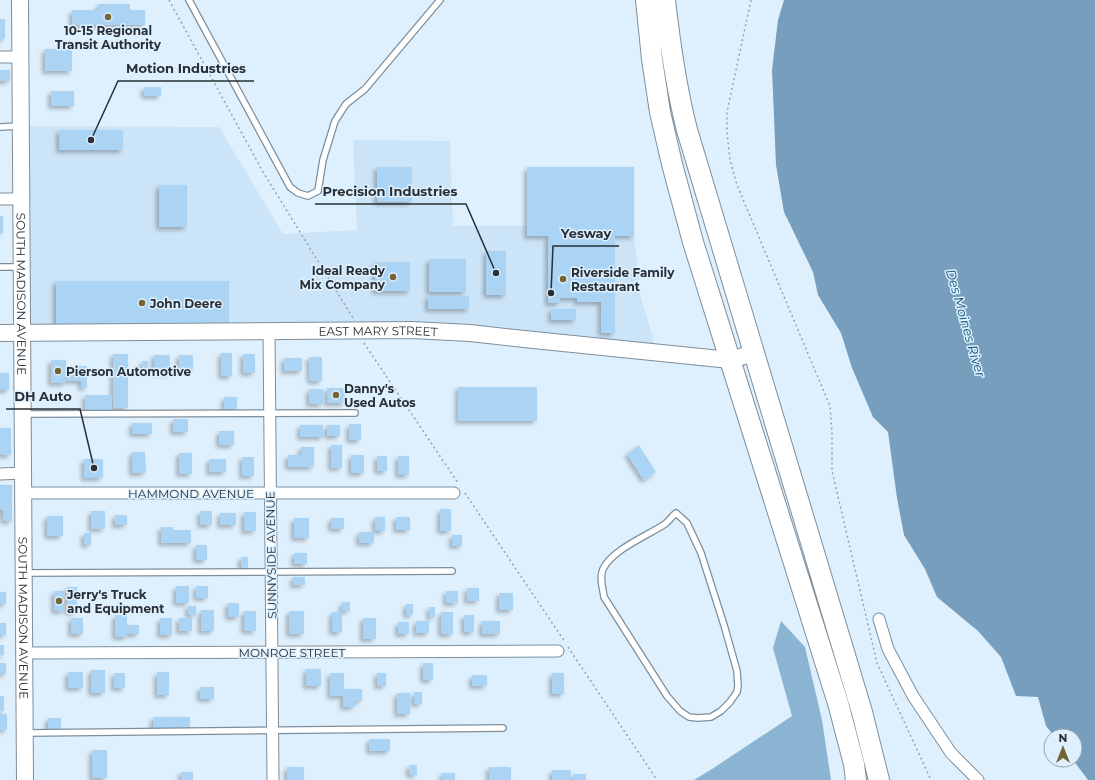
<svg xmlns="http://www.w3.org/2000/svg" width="1095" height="780" font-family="Montserrat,sans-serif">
  <defs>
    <filter id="shadow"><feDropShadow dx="-3" dy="3" stdDeviation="2" flood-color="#0004"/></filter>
  </defs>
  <rect width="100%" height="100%" fill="#def0fe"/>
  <path fill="#cce4f7" d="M20,126L219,127L283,234L357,230L353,140L450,141L453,226H527V167H634V236L641,298L653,337L654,352L524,339L22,333Z"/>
  <path fill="#8bb3d2" d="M781,621L805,647L822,720L831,780H694L712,769L792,716L773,648Z"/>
  <path fill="#779ebc" d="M784,0H1095V780H1088L1073,760H1075V736H1054L1046,726L1038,697L1016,696L1001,657L978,631L937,597L925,569L904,535L897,498L888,432L873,417L852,368L841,333L818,295L813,272L784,212L776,165L772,70L778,20Z"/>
  <path fill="#abd4f4" filter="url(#shadow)" d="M98,4H130V10H145V25H72V10H98Z
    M0,19H5V39H0Z
    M45,49H72V71H45Z
    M0,70H10V81H0Z
    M144,87H161V96H144Z
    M51,91H74V106H51Z
    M59,130H123V150H59Z
    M377,167H412V202H377Z
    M527,167H634V236H615V333H601V302H577V298H560V303H548V236H527Z
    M159,185H187V227H159Z
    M0,216H3V233H0Z
    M486,251H506V295H486Z
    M429,259H466V292H429Z
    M375,262H410V291H375Z
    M56,281H229V325H56Z
    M428,296H469V309H428Z
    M551,309H576V320H551Z
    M221,353H232V376H221Z
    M113,354H128V408H113Z
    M243,354H255V373H243Z
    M154,355H170V373H154Z
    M179,355H193V369H179Z
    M309,357H322V381H310Z
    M284,358H302V371H284Z
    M51,360H66V383H51Z
    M142,361H148V371H142Z
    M67,366H87V388H81V381H67Z
    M0,373H9V390H0Z
    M458,387H537V421H458Z
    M327,388H345V403H327Z
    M309,389H323V404H309Z
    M85,395H112V411H85Z
    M224,397H237V409H224Z
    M173,419H188V432H173Z
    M132,423H152V434H132Z
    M349,424H361V440H349Z
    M300,425H323V437H300Z
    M327,425H340V436H327Z
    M0,428H11V455H0Z
    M219,431H234V445H219Z
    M331,445H342V468H331Z
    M639,445L656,472L644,480L627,454Z
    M301,447H314V467H288V455H301Z
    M132,452H145L146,473H132Z
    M179,453H192V474H179Z
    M351,455H364V473H351Z
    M377,456H387V471H377Z
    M398,456H409V475H398Z
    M242,457H254V476H242Z
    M84,459H103V478H84Z
    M209,459H226V472H209Z
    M0,485H12V521H3V510H0Z
    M440,509H451V531H440Z
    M91,511H105V529H91Z
    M200,511H212V525H200Z
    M244,512H256V531H244Z
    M220,513H236V525H220Z
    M115,515H127V525H115Z
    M47,516H63V536H47Z
    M375,517H385V531H375Z
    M396,517H410V530H396Z
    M294,518H309V538H294Z
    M331,518H344V529H331Z
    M161,527H173V530H191V543H161Z
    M359,532H374V543H359Z
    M84,533H91V545H84Z
    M452,535H462V546H452Z
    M196,545H207V560H196Z
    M294,553H307V564H294Z
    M241,557H248V568H241Z
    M293,577H305V585H293Z
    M176,586H189V603H176Z
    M196,586H208V598H196Z
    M67,587H77V612H67Z
    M467,588H479V601H467Z
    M54,591H64V611H54Z
    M446,591H458V603H446Z
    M0,592H6V604H0Z
    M499,593H513V610H499Z
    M342,602H350V611H342Z
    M228,603H239V617H228Z
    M406,604H413V615H406Z
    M188,606H196V615H188Z
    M429,607H435V617H429Z
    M201,610H214V631H201Z
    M244,611H256V631H244Z
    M289,611H304V634H289Z
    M332,612H342V632H332Z
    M441,612H453V634H441Z
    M115,615H127V625H139V634H127V637H115Z
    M464,615H474V632H464Z
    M71,618H83V634H71Z
    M160,618H172V635H160Z
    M179,618H192V631H179Z
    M363,618H376V639H363Z
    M416,621H429V633H416Z
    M482,621H500V634H482Z
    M398,622H409V634H398Z
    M0,623H6V635H0Z
    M0,645H4V655H0Z
    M0,663H6V674H0Z
    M423,663H433V680H423Z
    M306,669H321V686H306Z
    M91,670H105V693H91Z
    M68,672H83V688H68Z
    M157,672H169V695H157Z
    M114,673H125V688H114Z
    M330,673H344V689H362V701H355V707H343V696H330Z
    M377,673H386V686H377Z
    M552,673H564V694H552Z
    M472,675H487V686H472Z
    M200,687H214V699H200Z
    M414,692H422V704H414Z
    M397,693H410V714H397Z
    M0,696H4V711H0Z
    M0,714H7V730H0Z
    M153,717H190V729H153Z
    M48,718H61V729H48Z
    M369,739H390V751H369Z
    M92,750H107V778H92Z
    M409,765H417V775H409Z
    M287,767H304V780H287Z
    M489,767H511V780H489Z
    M552,770H571V780H552Z
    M181,772H193V780H181Z
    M442,773H455V780H442Z
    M573,774H586V780H573Z"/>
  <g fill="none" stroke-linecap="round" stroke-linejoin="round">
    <defs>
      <path id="lane" d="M189,0L290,187L298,193L308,196L318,191L323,160L335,121L346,104L365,89L440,0
        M0,127L20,126
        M0,267H20
        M23,414L355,413
        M676,513L687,523L701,553L724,625L737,671L738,686L737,692L730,702L721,711L711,717L698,718L689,717L680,711L667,696L604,597C603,588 599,578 603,569C613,549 647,536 665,524C669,521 672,516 676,513Z
        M25,573L452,571
        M26,733L503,728"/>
      <path id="street" d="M0,57H20
        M0,199H21
        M269,331L273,780
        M0,474L24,473
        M24,493H454
        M879,619L888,649L913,696L951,753L978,780
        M25,653L558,651"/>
      <g id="secondary">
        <path id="s1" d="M20,0L25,780"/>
        <path id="s2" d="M0,333L412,330L470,333L524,339L730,360L754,353"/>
      </g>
      <path id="highway" d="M646,0L652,59L660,112L672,164L693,242L838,703L854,764L856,780
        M665,0C670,44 676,87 687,130L862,712L879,780"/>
    </defs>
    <use href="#lane" stroke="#7e8e9b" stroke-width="8"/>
    <use href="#street" stroke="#7e8e9b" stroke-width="13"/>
    <use href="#secondary" stroke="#7e8e9b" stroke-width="18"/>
    <use href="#highway" stroke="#7e8e9b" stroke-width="22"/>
    <path stroke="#95a2ad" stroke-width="1.5" stroke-dasharray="2 3" stroke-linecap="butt" d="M169,0L263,172L353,318
      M751,0L727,112V133L730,160L737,185L830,406L832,432V471L877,663L931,780
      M364,343L458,483
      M465,493L565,642
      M568,647L657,780"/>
    <use href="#lane" stroke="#fff" stroke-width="5.5"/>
    <use href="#street" stroke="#fff" stroke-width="11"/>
    <use href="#secondary" stroke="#fff" stroke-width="16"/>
    <use href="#highway" stroke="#fff" stroke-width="20"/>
  </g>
  <g fill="#746432" stroke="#def0fe" stroke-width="1.5">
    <circle cx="108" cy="17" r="4"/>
    <circle cx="393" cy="277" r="4"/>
    <circle cx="563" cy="279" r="4"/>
    <circle cx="142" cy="303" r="4"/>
    <circle cx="58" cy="371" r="4"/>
    <circle cx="336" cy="395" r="4"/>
    <circle cx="59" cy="601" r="4"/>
  </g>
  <g text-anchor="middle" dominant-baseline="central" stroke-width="3" stroke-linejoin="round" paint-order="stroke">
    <g font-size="12" font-weight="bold" fill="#292f34" stroke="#def0fe" text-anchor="start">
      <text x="108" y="30" text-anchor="middle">10-15 Regional<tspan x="108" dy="14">Transit Authority</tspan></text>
      <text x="385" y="270" text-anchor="end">Ideal Ready<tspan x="385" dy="14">Mix Company</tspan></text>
      <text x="571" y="272">Riverside Family<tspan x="571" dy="14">Restaurant</tspan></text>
      <text x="150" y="303">John Deere</text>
      <text x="66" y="371">Pierson Automotive</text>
      <text x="344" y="388">Danny's<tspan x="344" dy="14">Used Autos</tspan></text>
      <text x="67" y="594">Jerry's Truck<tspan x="67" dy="14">and Equipment</tspan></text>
    </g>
    <g font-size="12" fill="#292f34" stroke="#def0fe">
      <text stroke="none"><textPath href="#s1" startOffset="294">SOUTH MADISON AVENUE</textPath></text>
      <text stroke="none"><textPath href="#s2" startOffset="378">EAST MARY STREET</textPath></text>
      <text x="191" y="493">HAMMOND AVENUE</text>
      <text transform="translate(271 555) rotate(-91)">SUNNYSIDE AVENUE</text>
      <text stroke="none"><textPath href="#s1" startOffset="618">SOUTH MADISON AVENUE</textPath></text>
      <text x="292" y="652">MONROE STREET</text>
    </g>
    <g font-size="13" font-style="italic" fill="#084f77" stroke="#def0fe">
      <text transform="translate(966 323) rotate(74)">Des Moines River</text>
    </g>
  </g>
  <path fill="none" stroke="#292f34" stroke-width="1.5" d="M91 140L118 81H254M496 273L466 204H315M551 293L553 246H619M94 468L80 409H6"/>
  <g fill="#292f34" stroke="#def0fe" stroke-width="1.5">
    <circle cx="91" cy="140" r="4"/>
    <circle cx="496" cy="273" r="4"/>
    <circle cx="551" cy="293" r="4"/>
    <circle cx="94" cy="468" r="4"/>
  </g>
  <g font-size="13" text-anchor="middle" font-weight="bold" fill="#292f34" stroke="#def0fe" stroke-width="3" stroke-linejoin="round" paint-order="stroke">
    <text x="186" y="73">Motion Industries</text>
    <text x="390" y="196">Precision Industries</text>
    <text x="586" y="238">Yesway</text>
    <text x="43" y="401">DH Auto</text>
  </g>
  <g transform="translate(1063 748)"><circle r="19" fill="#def0fe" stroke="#96a3ad"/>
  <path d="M0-3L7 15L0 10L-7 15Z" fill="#746432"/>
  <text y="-6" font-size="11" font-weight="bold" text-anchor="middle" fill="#292f34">N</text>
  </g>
</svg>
